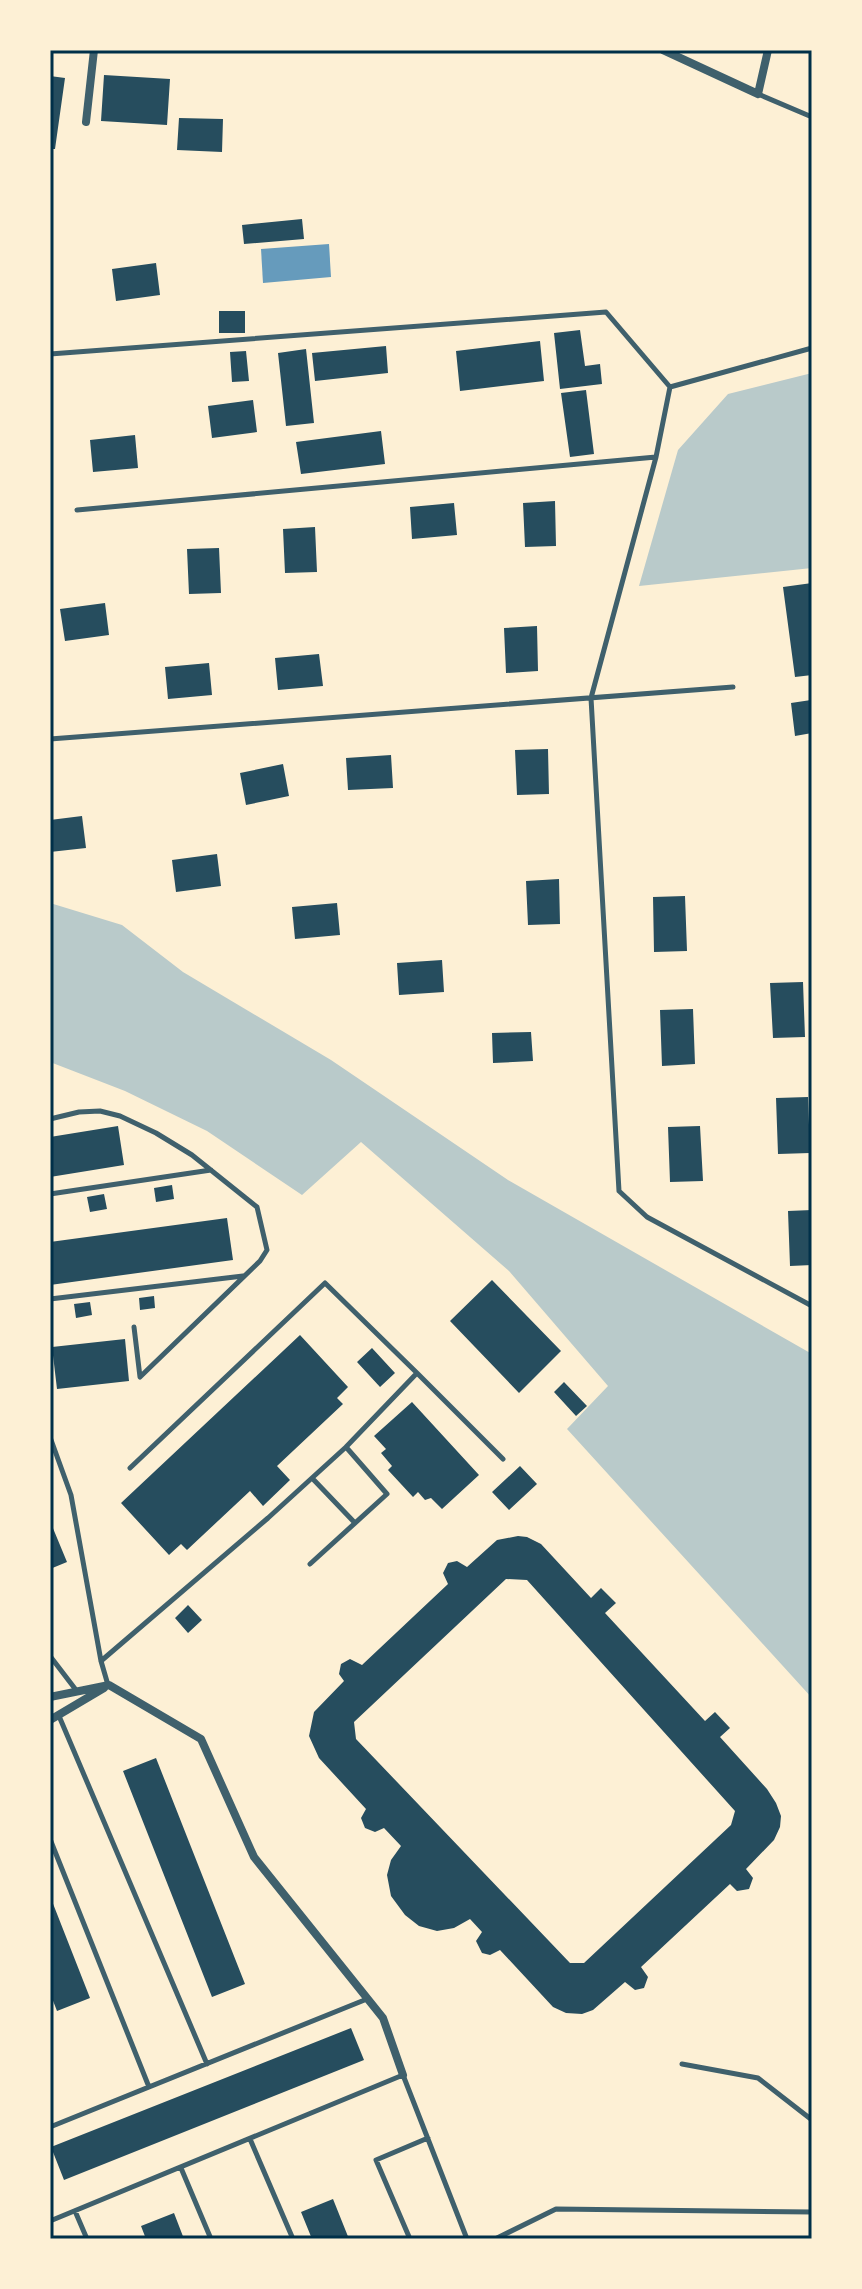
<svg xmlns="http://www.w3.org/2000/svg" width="862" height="2289" font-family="'Alegreya Sans',sans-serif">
  <rect width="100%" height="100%" fill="#fdf0d5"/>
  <path fill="#b9caca" d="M812,373V568L639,586L678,450L728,394Z
    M50,903L122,925L183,972L331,1060L508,1180L812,1354V1698L567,1429L608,1386L509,1271L361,1142L302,1195L207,1131L125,1091L50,1062Z"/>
  <path fill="#669bbc" d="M329,244L331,277L263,283L261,249Z"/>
  <path fill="#264d5e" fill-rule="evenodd" d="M104,75L170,79L167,125L101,121Z
    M50,76L65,78L55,149H50Z
    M179,118L223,119L222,152L177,150Z
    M302,219L304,239L244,244L242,225Z
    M156,263L160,295L116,301L112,269Z
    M219,311H245V333H219Z
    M580,330L585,366L600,364L602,384L560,389L554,333Z
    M540,341L544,381L460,391L456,351Z
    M386,346L388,373L315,381L312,353Z
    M306,349L314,423L286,426L278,353Z
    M246,351L249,381L232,382L230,352Z
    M586,390L594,454L570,457L561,393Z
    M253,400L257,432L212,438L208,406Z
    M381,431L385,464L301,474L296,442Z
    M135,435L138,468L93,472L90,440Z
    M555,501L556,546L525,547L523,503Z
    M454,503L457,535L412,539L410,507Z
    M315,527L317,572L285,573L283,529Z
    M219,548L221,593L189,594L187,549Z
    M812,583V675L795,677L783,587Z
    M105,603L109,635L65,641L60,609Z
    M537,626L538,671L506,673L504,628Z
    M319,654L323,686L278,690L275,658Z
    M209,663L212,695L168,699L165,667Z
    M811,700L812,733L795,736L791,703Z
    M548,749L549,794L517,795L515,750Z
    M391,755L393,788L348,790L346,758Z
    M283,764L289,796L246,805L240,773Z
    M82,816L86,848L50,852V820Z
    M217,854L221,886L176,892L172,860Z
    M559,879L560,924L528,925L526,881Z
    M685,896L687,951L654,952L653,897Z
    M337,903L340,935L295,939L292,907Z
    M442,960L444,992L399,995L397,963Z
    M803,982L805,1037L773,1038L770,983Z
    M693,1009L695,1064L662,1066L660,1010Z
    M531,1032L533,1061L493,1063L492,1033Z
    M808,1097L810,1153L778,1154L776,1098Z
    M118,1126L124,1165L50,1177V1137Z
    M700,1126L703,1181L670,1182L668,1127Z
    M172,1185L174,1199L156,1202L154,1188Z
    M104,1194L107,1209L90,1212L87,1197Z
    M812,1210V1265L790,1266L788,1211Z
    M227,1218L233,1260L50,1285V1242Z
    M492,1280L561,1351L519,1393L450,1321Z
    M154,1296L155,1308L140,1310L139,1298Z
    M90,1302L92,1315L76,1318L74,1304Z
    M300,1335L348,1387L337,1398L343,1404L277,1466L290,1480L263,1506L250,1491L187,1550L181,1544L169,1555L121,1503Z
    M125,1339L129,1381L57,1389L52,1347Z
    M372,1348L395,1373L380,1387L357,1362Z
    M564,1382L587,1406L576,1416L554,1392Z
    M412,1402L479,1475L442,1509L431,1498L425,1500L418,1492L413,1497L388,1470L392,1466L381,1453L386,1449L374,1436Z
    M520,1466L537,1484L509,1510L492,1492Z
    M50,1521L67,1562L50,1569Z
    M518,1536L527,1537L541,1544L591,1598L601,1588L616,1603L605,1613L705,1721L715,1712L730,1728L720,1737L767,1789L776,1803L781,1816L780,1827L774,1840L746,1869L753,1878L749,1889L737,1891L730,1884L641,1967L648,1977L644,1988L635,1990L625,1982L593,2010L582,2014L566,2013L553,2007L500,1950L490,1955L482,1953L476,1941L482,1932L470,1919L454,1928L437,1931L419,1926L405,1915L391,1896L387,1875L391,1860L401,1846L384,1828L375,1832L365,1828L361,1818L366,1809L319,1758L309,1736L314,1712L344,1681L339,1674L341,1664L350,1659L362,1665L448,1584L443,1573L448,1563L457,1561L467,1567L497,1540ZM506,1579L527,1580L735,1811L731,1825L584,1963H570L356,1739L354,1722Z
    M188,1605L202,1620L188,1633L175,1618Z
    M156,1758L245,1984L212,1997L123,1771Z
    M50,1896L90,1998L57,2011L50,1993Z
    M351,2028L364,2060L64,2180L51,2147Z
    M333,2199L349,2239H312L301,2212Z
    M174,2213L184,2239H146L141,2226Z"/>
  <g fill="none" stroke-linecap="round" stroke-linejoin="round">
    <path stroke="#3f606c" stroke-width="5" d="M758,94L812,117
      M50,354L606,312L670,387
      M670,387L656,457L591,698L619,1191L647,1217L812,1306
      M670,387L812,348
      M77,510L656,457
      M50,739L733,687
      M50,1119L79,1112L100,1111L120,1116L156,1133L192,1155L257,1207L267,1250L260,1261L140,1377L134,1327
      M50,1194L211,1170
      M50,1299L243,1276
      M417,1373L503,1459
      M50,1437L71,1495L101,1661L108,1685
      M130,1468L325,1283L417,1373L346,1447
      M312,1478L355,1523
      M50,1656L76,1690
      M101,1661L268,1518L346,1447L387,1494L310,1564
      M59,1716L207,2064
      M50,1839L149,2087
      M682,2064L758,2078L812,2120
      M50,2127L367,1999
      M250,2139L293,2239
      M181,2168L211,2239
      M75,2211L87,2239
      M50,2221L403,2075L467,2239
      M410,2239L376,2160L428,2138
      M495,2239L556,2209L812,2212"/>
    <path stroke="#3f606c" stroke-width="8" d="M663,50L758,94L768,50
      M86,122L94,50
      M50,1697L109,1685L201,1739L254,1857L383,2018L403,2075
      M50,1720L104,1688"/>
  </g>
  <rect width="862" height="2289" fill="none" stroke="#fdf0d5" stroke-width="104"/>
  <rect x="52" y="52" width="758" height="2185" fill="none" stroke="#003049" stroke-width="3"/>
</svg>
